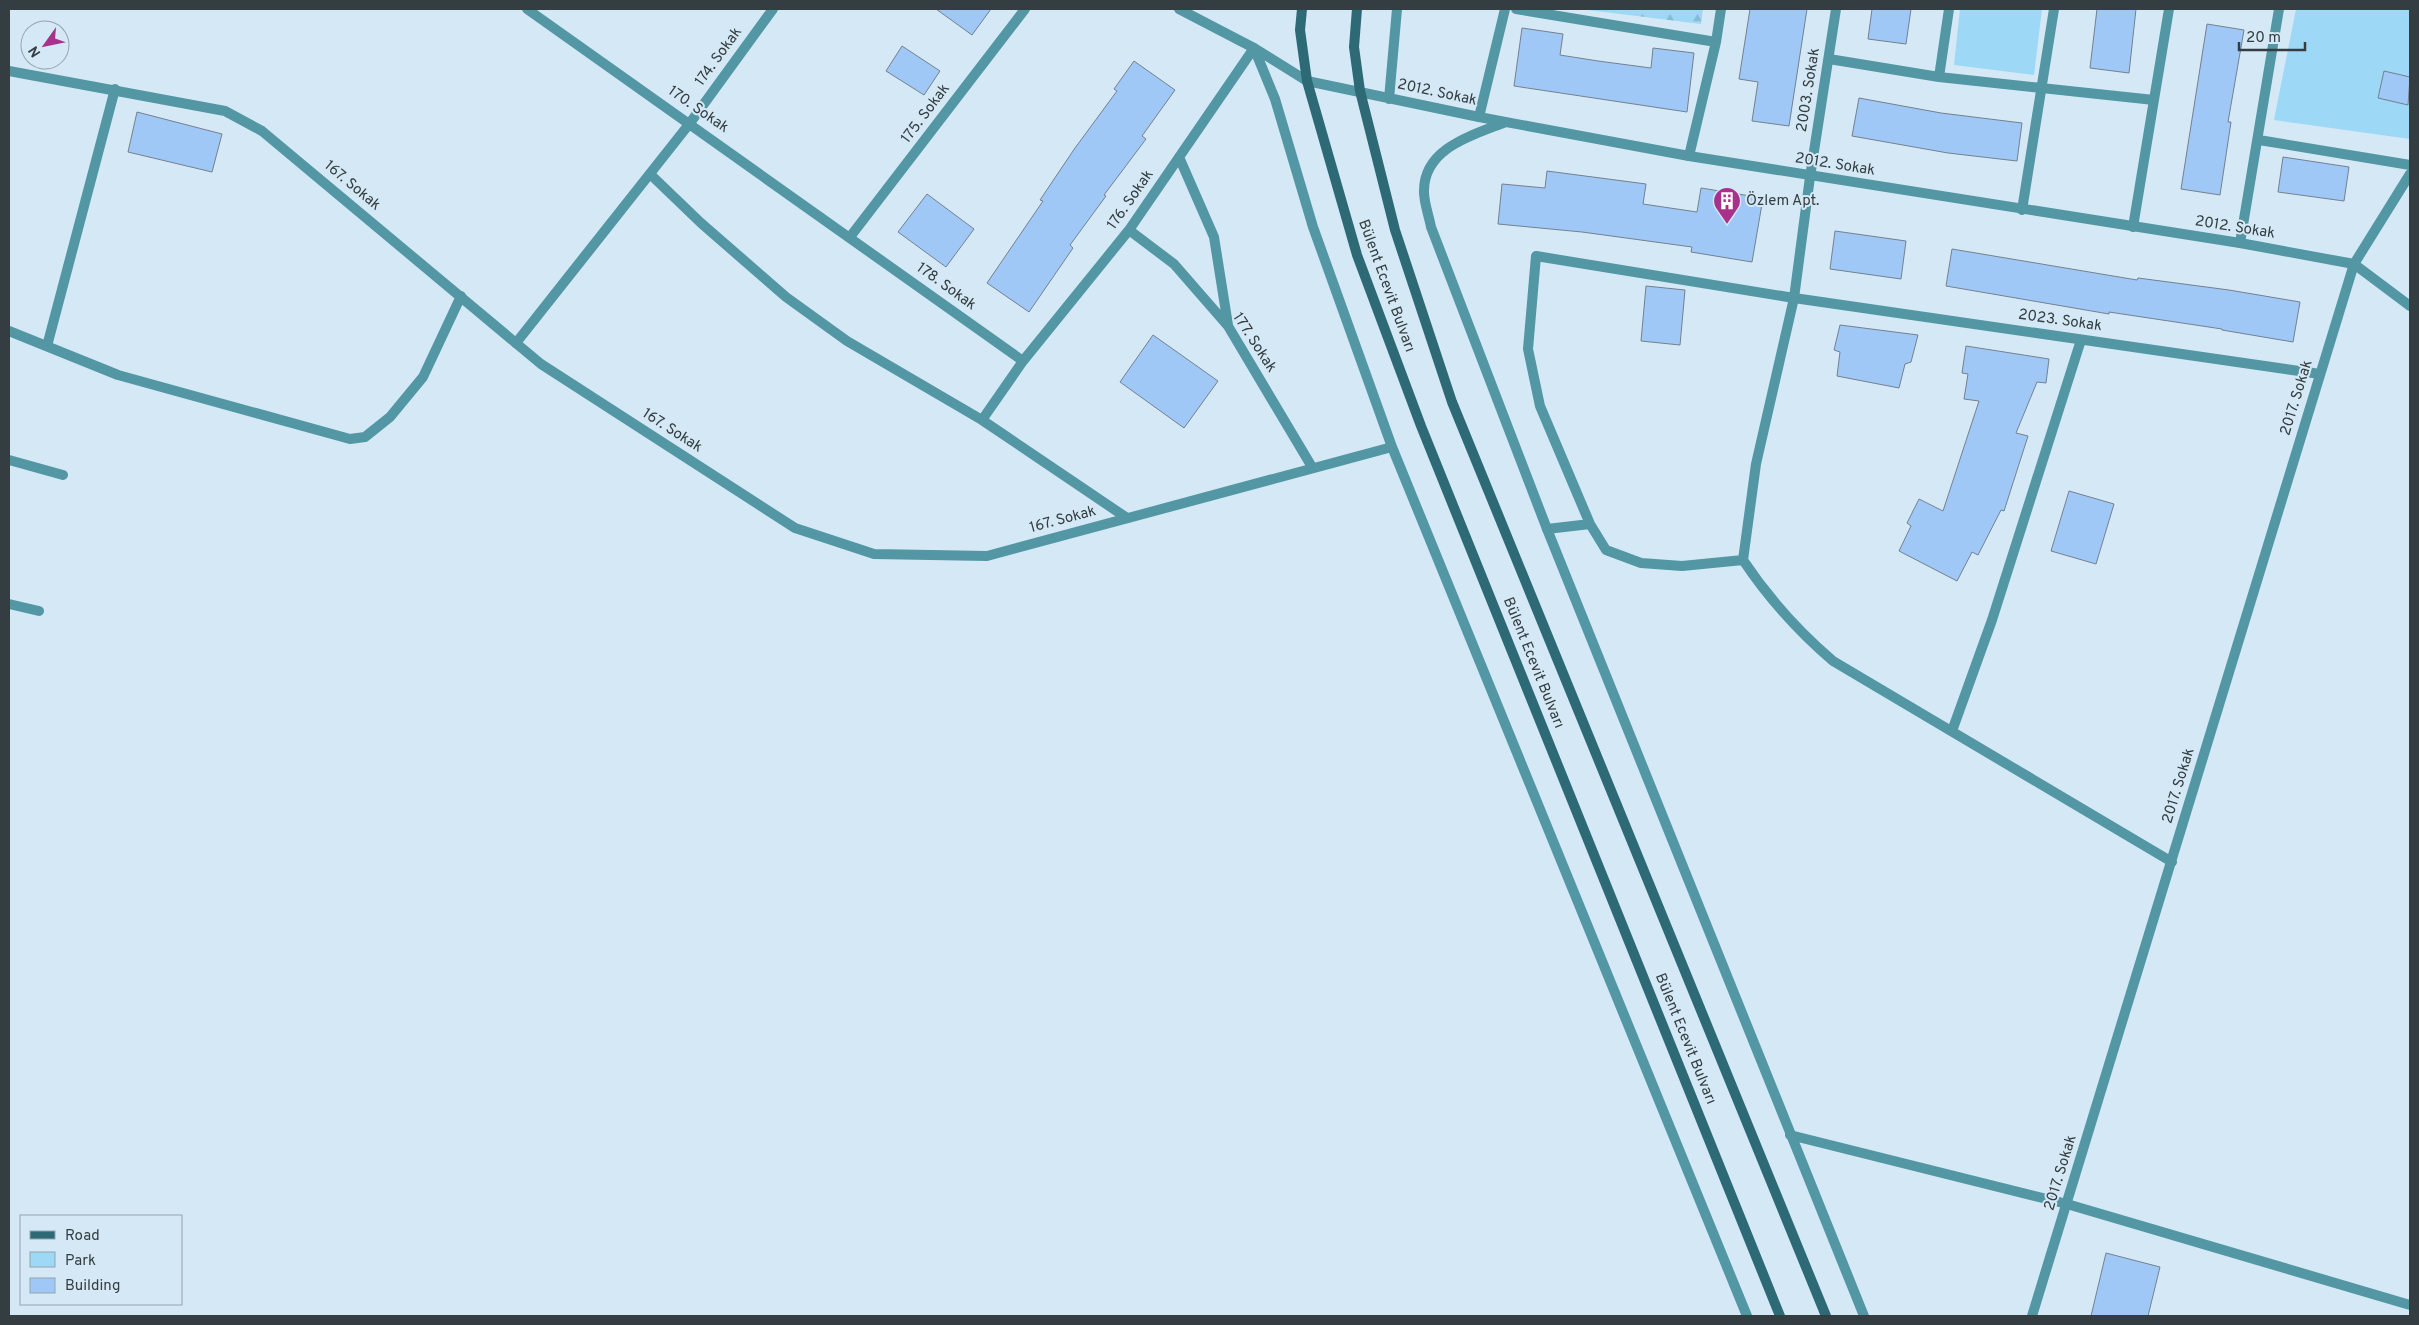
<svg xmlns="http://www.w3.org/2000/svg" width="2419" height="1325" font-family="Overpass,sans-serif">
  <defs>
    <pattern id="forest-firs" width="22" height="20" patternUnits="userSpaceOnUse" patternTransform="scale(1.25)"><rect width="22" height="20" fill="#9dd8f7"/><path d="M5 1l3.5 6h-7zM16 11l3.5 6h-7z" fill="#88bad5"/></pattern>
  </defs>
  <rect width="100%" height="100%" fill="#d4e9f5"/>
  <path fill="#9dd8f7" d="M1960,9H2042L2034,75L1954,65Z
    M2296,9H2410V139L2274,120Z"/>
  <path fill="url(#forest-firs)" d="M1580,9H1703L1701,24Z"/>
  <path fill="#a0c8f7" stroke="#74808f" d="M936,9H991L972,35Z
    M1750,9H1807L1789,126L1752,121L1758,82L1739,79Z
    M1872,9H1911L1906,44L1868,39Z
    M2097,9H2136L2129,73L2090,68Z
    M2207,24L2244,30L2228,122H2231L2220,195L2181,189Z
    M1522,28L1563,34L1560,55L1598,61L1651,68L1653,48L1694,53L1687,112L1514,86Z
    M902,46L940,71L924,95L886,71Z
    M1134,61L1175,90L1142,136L1146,139L1104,195L1106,196L1070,245L1073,248L1029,312L987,283L1043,201L1040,200L1075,148L1117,91L1114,89Z
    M2384,71L2410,77L2408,105L2378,98Z
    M1859,98L1941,113L2022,123L2017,161L1948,153L1852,136Z
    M137,112L222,134L212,172L128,152Z
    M2283,157L2349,167L2344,201L2278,192Z
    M1547,171L1646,184L1643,204L1697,212L1701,188L1763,198L1752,262L1691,252L1692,247L1582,232L1498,224L1502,184L1545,188Z
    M927,194L974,229L946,267L898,232Z
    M1835,231L1906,241L1901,279L1830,269Z
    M1952,249L2137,280L2138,278L2229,290L2300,302L2293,342L2222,330V329L2109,312V314L1946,286Z
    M1646,286L1685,290L1680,345L1641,341Z
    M1840,325L1918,335L1911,362L1905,364L1899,388L1837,376L1840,352L1834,350Z
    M1153,335L1218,381L1184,428L1120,382Z
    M1966,346L2049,359L2046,383L2037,382L2016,433L2028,436L2004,511L2001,510L1978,555L1972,552L1957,581L1899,551L1911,526L1907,523L1919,499L1943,511L1979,401L1964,399L1968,374L1962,373Z
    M2069,491L2114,504L2096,564L2051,551Z
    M2106,1253L2160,1267L2148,1316H2091Z"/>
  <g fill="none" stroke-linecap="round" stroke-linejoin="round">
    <path stroke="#5297a3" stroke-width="10" d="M527,9L1023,361
      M1516,9L1716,42
      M1829,59L1939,77L2154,100
      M1939,77L1949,9
      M1479,117L1505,9
      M2259,140L2410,165
      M1689,156L1716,42L1721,9
      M1179,157L1214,237L1228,325
      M650,174L701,223L786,297L847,341L982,420L1127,518
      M2022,210L2054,9
      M2133,227L2169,9
      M1129,230L1174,264L1228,326L1312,467
      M850,237L1025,9
      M2240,243L2279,9
      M9,331L118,375L350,439L365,437L390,417L423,377L461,296
      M516,343L690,123L773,9
      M47,346L115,89
      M982,420L1023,361L1129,230L1254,48
      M9,460L63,475
      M1590,524L1540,406L1528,349L1536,256L1794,298L2320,374
      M1547,529L1590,524L1606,550L1641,563L1682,566L1743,560L1756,464L1794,298L1810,177L1836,9
      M1743,560C1769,599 1798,631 1833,661L2172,862
      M9,604L39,611
      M1952,731L1992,620L2081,340
      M1790,1135L2067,1204L2410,1305
      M2032,1316L2354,264"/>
    <path stroke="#5297a3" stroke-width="10" d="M1179,9L1254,48L1307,81L1479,117L1689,156L2240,243L2354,264L2410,306
      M1254,48L1275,99L1313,227L1392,447L1747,1316
      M9,71L225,111L262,131L541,364L795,528L874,554L987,556L1392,447
      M1389,99L1397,9
      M1506,122C1473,135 1423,148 1424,192C1424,203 1429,216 1431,227L1547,529L1864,1316
      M2354,264L2410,174"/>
    <path stroke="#2d6a75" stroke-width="10" d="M1302,9L1300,30L1307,81L1357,255L1421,426L1780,1316
      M1357,9L1354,47L1360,91L1395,230L1452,402L1826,1316"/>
  </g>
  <defs>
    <symbol id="building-pin" viewBox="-11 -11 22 30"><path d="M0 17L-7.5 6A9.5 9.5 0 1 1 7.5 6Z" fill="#a8328b" stroke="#d4e9f5"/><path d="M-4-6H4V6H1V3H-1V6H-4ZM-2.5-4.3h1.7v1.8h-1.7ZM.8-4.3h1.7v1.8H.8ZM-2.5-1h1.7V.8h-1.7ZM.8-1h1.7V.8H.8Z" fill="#fff"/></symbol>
  </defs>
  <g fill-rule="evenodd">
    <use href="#building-pin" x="1711" y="185" width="32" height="43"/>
  </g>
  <g text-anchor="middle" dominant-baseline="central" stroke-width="4" stroke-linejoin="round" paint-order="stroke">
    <g font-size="15" fill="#343d41" stroke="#d4e9f5">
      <text transform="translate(719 57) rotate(-54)">174. Sokak</text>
      <text transform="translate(1809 90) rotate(-81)">2003. Sokak</text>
      <text transform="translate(1437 93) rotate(12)">2012. Sokak</text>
      <text transform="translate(698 110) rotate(35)">170. Sokak</text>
      <text transform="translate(926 114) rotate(-53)">175. Sokak</text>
      <text transform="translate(1835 165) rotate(9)">2012. Sokak</text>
      <text transform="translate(352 186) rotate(40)">167. Sokak</text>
      <text transform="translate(1131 200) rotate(-55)">176. Sokak</text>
      <text transform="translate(2235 228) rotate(9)">2012. Sokak</text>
      <text transform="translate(1386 286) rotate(70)">Bülent Ecevit Bulvarı</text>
      <text transform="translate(946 287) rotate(36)">178. Sokak</text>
      <text transform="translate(2060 321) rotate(8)">2023. Sokak</text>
      <text transform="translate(1254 343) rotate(57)">177. Sokak</text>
      <text transform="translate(2297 398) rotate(-73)">2017. Sokak</text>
      <text transform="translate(672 431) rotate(33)">167. Sokak</text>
      <text transform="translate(1063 520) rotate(-15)">167. Sokak</text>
      <text transform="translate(1533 663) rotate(68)">Bülent Ecevit Bulvarı</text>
      <text transform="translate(2179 786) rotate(-73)">2017. Sokak</text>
      <text transform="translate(1685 1039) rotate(68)">Bülent Ecevit Bulvarı</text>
      <text transform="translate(2061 1173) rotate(-73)">2017. Sokak</text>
    </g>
    <g font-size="15" fill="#343d41" stroke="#d4e9f5" text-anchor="start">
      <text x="1746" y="201">Özlem Apt.</text>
    </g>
  </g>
  <rect width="2419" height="1325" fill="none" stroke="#343d41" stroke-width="20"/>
  <rect x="20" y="1215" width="162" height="90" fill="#d4e9f5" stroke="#94a4ad"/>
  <rect x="30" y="1231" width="25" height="8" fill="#2d6a75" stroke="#94a4ad"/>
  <text x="65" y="1240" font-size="15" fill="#343d41">Road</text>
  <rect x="30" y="1252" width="25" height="15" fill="#9dd8f7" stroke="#94a4ad"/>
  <text x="65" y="1265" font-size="15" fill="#343d41">Park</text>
  <rect x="30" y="1278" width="25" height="15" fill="#a0c8f7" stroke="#94a4ad"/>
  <text x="65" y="1290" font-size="15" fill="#343d41">Building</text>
  <g transform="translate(45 45) rotate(237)"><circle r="24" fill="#d4e9f5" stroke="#94a4ad"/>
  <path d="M0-4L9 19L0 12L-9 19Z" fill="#a8328b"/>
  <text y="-8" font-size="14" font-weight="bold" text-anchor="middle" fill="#343d41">N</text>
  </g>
  <path d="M2239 42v8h66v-8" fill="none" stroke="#343d41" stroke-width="2.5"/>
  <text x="2246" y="42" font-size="15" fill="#343d41" stroke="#d4e9f5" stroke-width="4" paint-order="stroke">20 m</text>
</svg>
